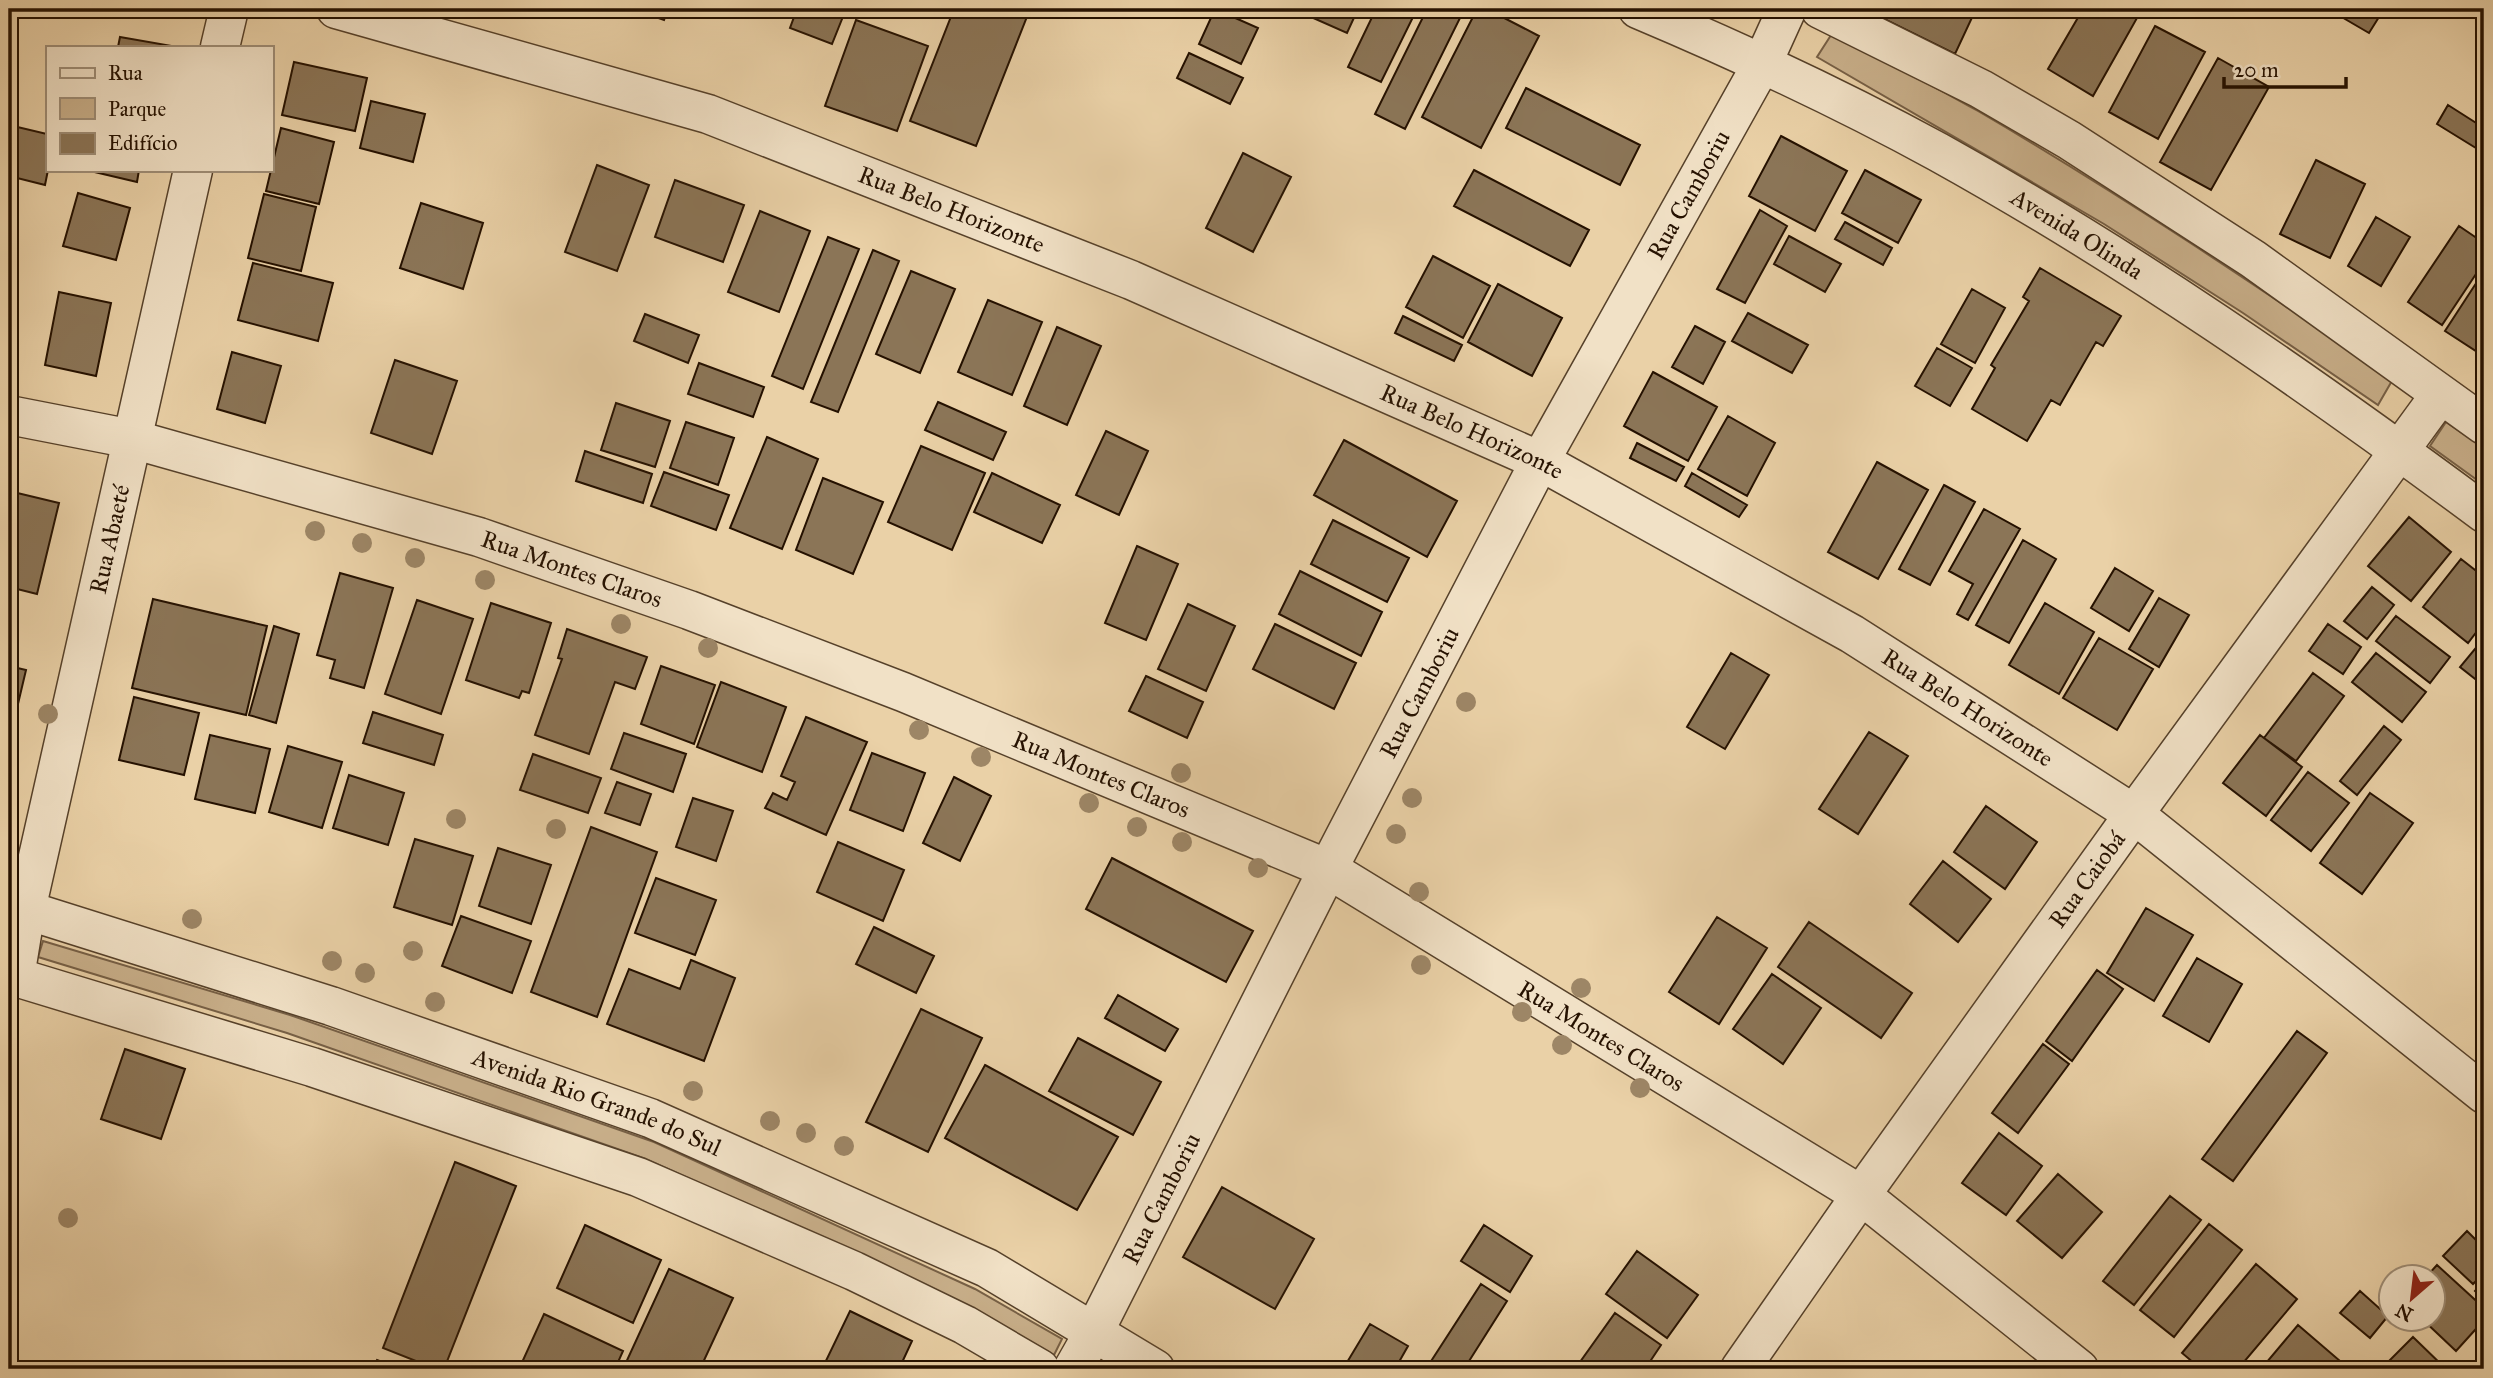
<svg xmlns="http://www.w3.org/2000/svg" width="2493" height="1378" font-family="'IM FELL Great Primer',serif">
  <rect width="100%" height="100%" fill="#ead1a7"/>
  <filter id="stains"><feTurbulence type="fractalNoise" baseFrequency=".00286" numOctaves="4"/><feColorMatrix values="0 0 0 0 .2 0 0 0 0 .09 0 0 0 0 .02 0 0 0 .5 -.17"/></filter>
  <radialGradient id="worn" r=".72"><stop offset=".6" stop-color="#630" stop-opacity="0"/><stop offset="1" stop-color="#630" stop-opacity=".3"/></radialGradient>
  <path fill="#c9b08b" stroke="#776046" stroke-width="2" d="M1833,32C1881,58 1930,84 1978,111C2120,194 2257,286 2393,379L2378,405L2243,313L2104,224L1817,57Z
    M2446,422L2484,448V485L2430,446Z
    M43,941L290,1015L654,1142L975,1289L1062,1339L1054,1355L967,1305L646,1159L287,1033L38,957Z"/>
  <path fill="#8b7557" stroke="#251100" stroke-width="2" d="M633,9H668L664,20Z
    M797,9H846L832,44L790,28Z
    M954,9H1030L976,146L910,121Z
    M1215,9L1258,28L1241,64L1199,44Z
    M1293,9H1358L1347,33Z
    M1376,9H1417L1381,82L1348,67Z
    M1427,9H1447L1461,16L1405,129L1375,114Z
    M1477,9H1487L1539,36L1481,148L1422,117Z
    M1882,9H1976L1955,54L1878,16Z
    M2083,9H2120L2137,18L2093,96L2048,69Z
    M2328,9H2384L2369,33Z
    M856,20L928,46L897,131L825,106Z
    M2155,26L2205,52L2158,139L2109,112Z
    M120,37L172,46V47H118Z
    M1189,53L1243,78L1230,104L1177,78Z
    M2218,58L2269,87L2211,190L2160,162Z
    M294,62L367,78L355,131L282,115Z
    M1526,88L1640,145L1620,185L1506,128Z
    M371,101L425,114L413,162L360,148Z
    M2448,105L2484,128V153L2437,124Z
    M9,125L47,134L48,170L45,185L9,176Z
    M281,128L334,142L319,204L266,191Z
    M1781,136L1847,171L1815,231L1749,196Z
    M1243,153L1291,177L1253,252L1206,228Z
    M2316,160L2365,184L2330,258L2280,234Z
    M597,165L649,185L617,271L565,252Z
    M86,170H139L137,182Z
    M1474,170L1589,230L1570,266L1454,206Z
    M1865,170L1921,200L1898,243L1842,213Z
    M675,180L744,205L723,262L655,237Z
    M78,193L130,208L116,260L63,246Z
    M264,194L316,207L301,271L248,258Z
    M421,203L483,223L463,289L400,268Z
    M1760,210L1787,226L1745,303L1717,289Z
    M760,211L810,231L779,312L728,292Z
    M2376,217L2410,237L2381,286L2348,266Z
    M1845,222L1892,248L1883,265L1835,239Z
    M2459,226L2484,243V262L2442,325L2408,302Z
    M1789,236L1841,264L1825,292L1774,264Z
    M828,237L859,249L803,389L772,376Z
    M873,250L899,261L838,412L811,402Z
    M1433,256L1490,286L1463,338L1406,307Z
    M253,263L333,283L318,341L238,320Z
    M2040,268L2121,316L2103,346L2096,342L2060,405L2051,400L2027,441L1972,409L1995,368L1991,365L2029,301L2023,297Z
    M911,271L955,289L920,373L876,354Z
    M2484,271V345L2479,353L2445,331Z
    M1498,284L1562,318L1532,376L1468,342Z
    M1972,289L2005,308L1975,363L1941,344Z
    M59,292L111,303L96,376L45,365Z
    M988,300L1042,322L1012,395L958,372Z
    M1748,313L1808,345L1792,373L1732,341Z
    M645,314L699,335L688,363L634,341Z
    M1403,316L1462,345L1454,361L1395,333Z
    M1695,326L1725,342L1703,384L1672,367Z
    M1057,327L1101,346L1067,425L1024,406Z
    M1937,348L1972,368L1950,406L1915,386Z
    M232,352L281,366L265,423L217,409Z
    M395,360L457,381L432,454L371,433Z
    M699,363L764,387L753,417L688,394Z
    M1653,372L1717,407L1688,461L1624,426Z
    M938,402L1006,432L993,460L925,430Z
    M616,403L670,421L655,467L601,450Z
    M1728,416L1775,443L1747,496L1698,469Z
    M686,422L734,438L718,485L670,468Z
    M1106,431L1148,451L1119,515L1076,495Z
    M767,437L818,459L782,549L730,528Z
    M1344,440L1457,501L1427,557L1314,495Z
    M1637,443L1684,467L1676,481L1630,458Z
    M921,446L985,473L952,550L888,522Z
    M585,451L652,474L643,503L576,481Z
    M1877,462L1928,490L1878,579L1828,552Z
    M664,472L729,495L716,530L651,506Z
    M992,473L1060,505L1042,543L974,512Z
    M1692,473L1747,505L1739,517L1685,486Z
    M823,478L883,502L853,574L796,550Z
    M1944,485L1975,502L1930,585L1899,569Z
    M9,491L59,503L37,594L9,587Z
    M1984,509L2020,529L1968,620L1957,614L1973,584L1949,571Z
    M2409,517L2451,552L2411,601L2368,566Z
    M1333,520L1409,558L1387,602L1311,564Z
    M2023,540L2056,559L2009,643L1976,625Z
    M1137,546L1178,564L1146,640L1105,623Z
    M2461,559L2484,577V622L2468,643L2423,607Z
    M2115,568L2153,591L2129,631L2091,608Z
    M1300,571L1382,612L1361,656L1279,614Z
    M340,573L393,588L364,688L330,678L335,660L317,655Z
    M2372,587L2394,605L2367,639L2344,621Z
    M2159,598L2189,615L2159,667L2129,649Z
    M153,599L267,626L246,715L132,688Z
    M417,600L473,619L441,714L385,694Z
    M491,603L551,623L529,693L522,691L519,698L466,680Z
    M2045,603L2094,632L2059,694L2009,665Z
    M1188,604L1235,626L1206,691L1158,669Z
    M2396,616L2450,657L2430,683L2376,641Z
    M1275,624L1356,663L1334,709L1253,669Z
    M2328,624L2361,647L2343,674L2309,651Z
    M274,626L299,634L276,723L249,715Z
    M567,629L647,657L635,689L615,682L589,754L535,735L562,659L558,658Z
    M9,630L17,632L12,657L9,656Z
    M2099,638L2153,669L2117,730L2063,698Z
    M2484,638V686L2460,667Z
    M1731,653L1769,675L1725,749L1687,727Z
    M2376,653L2426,692L2402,722L2352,682Z
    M9,666L26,670L9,742Z
    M661,666L715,685L694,744L641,724Z
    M2313,673L2344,696L2296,761L2264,738Z
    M1146,676L1203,702L1187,738L1129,711Z
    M721,682L786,707L762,772L697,747Z
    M134,697L199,713L184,775L119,760Z
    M373,712L443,735L434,765L363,743Z
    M806,717L867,742L826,835L765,808L773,793L787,800L795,782L781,776Z
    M2384,726L2401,740L2357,795L2340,781Z
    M1869,732L1908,756L1858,834L1819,809Z
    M624,733L686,754L673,792L611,769Z
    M210,735L270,749L255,813L195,799Z
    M2260,735L2302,767L2266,816L2223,783Z
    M288,746L342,762L322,828L269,812Z
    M872,753L925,773L903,831L850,810Z
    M533,754L601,778L588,813L520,790Z
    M2308,772L2349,803L2311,851L2271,820Z
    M349,775L404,793L388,845L333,828Z
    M954,777L991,796L960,861L923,843Z
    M617,782L651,794L640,825L605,813Z
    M2370,793L2413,823L2362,894L2320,863Z
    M693,798L733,811L716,861L676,847Z
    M1986,806L2037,842L2005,889L1954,852Z
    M591,827L657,852L597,1017L531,992Z
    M415,839L473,856L452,925L394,907Z
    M838,842L904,870L883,921L817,892Z
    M498,848L551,865L531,924L479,906Z
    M1112,858L1253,931L1226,982L1086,909Z
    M1943,861L1991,899L1958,942L1910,904Z
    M656,878L716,900L695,955L635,933Z
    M2146,908L2193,935L2154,1001L2107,973Z
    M461,916L531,941L512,993L442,966Z
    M1717,917L1767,948L1719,1024L1669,992Z
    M1809,922L1912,993L1881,1038L1778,967Z
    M874,927L934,956L916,993L856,964Z
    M2197,958L2242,984L2209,1042L2163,1016Z
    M691,960L735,978L704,1061L607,1024L629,969L680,989Z
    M2097,970L2123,989L2072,1061L2046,1041Z
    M1772,974L1821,1008L1783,1064L1733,1029Z
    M1118,995L1178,1029L1165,1051L1105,1018Z
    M921,1009L982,1038L928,1152L866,1122Z
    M2297,1031L2327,1053L2233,1181L2202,1159Z
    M1078,1038L1161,1082L1133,1135L1049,1091Z
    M2043,1044L2069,1064L2018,1133L1992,1113Z
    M125,1049L185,1069L161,1139L101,1119Z
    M985,1065L1118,1137L1077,1210L945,1138Z
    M1999,1133L2042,1166L2006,1215L1962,1183Z
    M455,1162L516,1186L444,1369H436L383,1348Z
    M2058,1174L2102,1212L2062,1258L2017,1221Z
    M1222,1187L1314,1239L1275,1309L1183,1257Z
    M2170,1196L2201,1220L2134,1305L2103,1281Z
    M2209,1224L2242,1250L2174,1337L2140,1310Z
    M585,1225L661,1260L633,1323L557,1288Z
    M1484,1225L1532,1256L1510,1292L1461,1261Z
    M2467,1231L2484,1248V1273L2473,1284L2443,1256Z
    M1637,1251L1698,1295L1667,1338L1606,1294Z
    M2256,1264L2297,1299L2238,1369H2201L2182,1353Z
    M2437,1265L2484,1308V1320L2456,1351L2421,1318H2434V1276H2427Z
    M669,1269L733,1298L700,1369H623Z
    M2484,1281V1300L2475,1291Z
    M1481,1284L1507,1301L1464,1369H1426Z
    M2360,1291L2388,1316L2370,1338L2340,1313Z
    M850,1311L912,1341L899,1369H822Z
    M1615,1313L1661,1345L1645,1369H1575Z
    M544,1314L623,1351L615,1369H519Z
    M1370,1324L1408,1346L1395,1369H1343Z
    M2298,1325L2340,1361L2332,1369H2261Z
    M2413,1337L2446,1369H2381Z
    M377,1360L400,1369H373Z"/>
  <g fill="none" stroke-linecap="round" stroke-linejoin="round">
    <defs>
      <g id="minor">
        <path id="s1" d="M336,9L708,114L1131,280L1540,461L1852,634L2134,814L2484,1094"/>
        <path id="s2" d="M1638,9C1740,52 1841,99 1938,152C2129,258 2309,383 2484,513"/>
        <path d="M1820,9L1981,89L2069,140L2253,259L2484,425"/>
        <path d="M220,47L229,9"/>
        <path id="s3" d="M9,415L132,439L479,537L689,610L903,692L1328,869L1861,1195L2079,1369"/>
        <path id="s4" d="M9,906L26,910L331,1006L650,1118L987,1268L1155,1369"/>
        <path d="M9,975L312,1067L638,1177L854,1271L965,1325L1040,1369"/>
        <path id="s5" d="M15,977L26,910L193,170"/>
        <path id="s6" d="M1073,1369L1094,1332L1328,869L1540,461L1763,62L1787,9"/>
        <path id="s7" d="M1740,1369L1861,1195L2134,814L2440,395"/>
      </g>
    </defs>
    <use href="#minor" stroke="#56412a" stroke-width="41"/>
    <use href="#minor" stroke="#f1e1c6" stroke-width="38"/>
  </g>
  <g fill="#9d8666">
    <circle cx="315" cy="531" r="10"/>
    <circle cx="362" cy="543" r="10"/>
    <circle cx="415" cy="558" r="10"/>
    <circle cx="485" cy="580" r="10"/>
    <circle cx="621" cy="624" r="10"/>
    <circle cx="708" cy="648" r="10"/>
    <circle cx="1466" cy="702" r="10"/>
    <circle cx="48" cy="714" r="10"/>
    <circle cx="919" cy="730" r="10"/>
    <circle cx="981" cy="757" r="10"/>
    <circle cx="1181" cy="773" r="10"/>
    <circle cx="1412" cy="798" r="10"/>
    <circle cx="1089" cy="803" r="10"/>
    <circle cx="456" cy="819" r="10"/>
    <circle cx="1137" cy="827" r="10"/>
    <circle cx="556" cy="829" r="10"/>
    <circle cx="1396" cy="834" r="10"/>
    <circle cx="1182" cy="842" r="10"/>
    <circle cx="1258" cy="868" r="10"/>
    <circle cx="1419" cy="892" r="10"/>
    <circle cx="192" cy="919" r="10"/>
    <circle cx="413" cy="951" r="10"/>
    <circle cx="332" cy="961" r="10"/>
    <circle cx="1421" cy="965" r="10"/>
    <circle cx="365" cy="973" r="10"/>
    <circle cx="1581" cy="988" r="10"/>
    <circle cx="435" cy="1002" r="10"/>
    <circle cx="1522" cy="1012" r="10"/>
    <circle cx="1562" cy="1045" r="10"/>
    <circle cx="1640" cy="1088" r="10"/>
    <circle cx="693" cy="1091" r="10"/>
    <circle cx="770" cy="1121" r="10"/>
    <circle cx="806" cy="1133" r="10"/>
    <circle cx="844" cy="1146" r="10"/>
    <circle cx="68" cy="1218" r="10"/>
  </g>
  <g text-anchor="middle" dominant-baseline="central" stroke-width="6" stroke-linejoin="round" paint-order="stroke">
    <g font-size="24" fill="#251100" stroke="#f1e1c6">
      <text stroke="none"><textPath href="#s6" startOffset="1326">Rua Camboriu</textPath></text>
      <text stroke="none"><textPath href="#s1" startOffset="648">Rua Belo Horizonte</textPath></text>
      <text stroke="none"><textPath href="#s2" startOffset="494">Avenida Olinda</textPath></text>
      <text stroke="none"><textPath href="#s1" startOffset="1214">Rua Belo Horizonte</textPath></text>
      <text stroke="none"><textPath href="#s5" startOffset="448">Rua Abaeté</textPath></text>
      <text stroke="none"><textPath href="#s3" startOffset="584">Rua Montes Claros</textPath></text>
      <text stroke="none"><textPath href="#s6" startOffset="760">Rua Camboriu</textPath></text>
      <text stroke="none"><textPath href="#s1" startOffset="1782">Rua Belo Horizonte</textPath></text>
      <text stroke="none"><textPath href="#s3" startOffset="1152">Rua Montes Claros</textPath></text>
      <text stroke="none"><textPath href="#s7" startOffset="600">Rua Caiobá</textPath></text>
      <text stroke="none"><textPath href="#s3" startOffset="1718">Rua Montes Claros</textPath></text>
      <text stroke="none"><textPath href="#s4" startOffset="620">Avenida Rio Grande do Sul</textPath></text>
      <text stroke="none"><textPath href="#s6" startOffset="192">Rua Camboriu</textPath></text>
    </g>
  </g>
  <rect width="2493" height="1378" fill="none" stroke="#ead1a7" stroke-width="35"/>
  <rect x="10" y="10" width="2472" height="1357" fill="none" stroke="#251100" stroke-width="3.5"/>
  <rect x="18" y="18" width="2458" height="1343" fill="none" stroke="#251100" stroke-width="2"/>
  <rect x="46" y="46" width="228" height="126" fill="#f1e1c6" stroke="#9f8e77" stroke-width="2"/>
  <rect x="60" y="68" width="35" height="10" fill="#f1e1c6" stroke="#9f8e77" stroke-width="2"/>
  <text x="108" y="80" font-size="21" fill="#251100">Rua</text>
  <rect x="60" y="98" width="35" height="21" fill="#c9b08b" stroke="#9f8e77" stroke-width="2"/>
  <text x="108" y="116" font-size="21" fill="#251100">Parque</text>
  <rect x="60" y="133" width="35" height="21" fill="#8b7557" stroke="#9f8e77" stroke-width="2"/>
  <text x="108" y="150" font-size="21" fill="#251100">Edifício</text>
  <g transform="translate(2412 1298) rotate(208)"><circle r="33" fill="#f1e1c6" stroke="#9f8e77" stroke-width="2"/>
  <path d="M0-5L12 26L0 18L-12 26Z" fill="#8f2418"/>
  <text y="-10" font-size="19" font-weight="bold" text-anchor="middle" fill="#251100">N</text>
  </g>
  <path d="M2224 77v10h122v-10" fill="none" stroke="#251100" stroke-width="3.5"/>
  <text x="2234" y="77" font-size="21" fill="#251100" stroke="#f1e1c6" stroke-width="5" paint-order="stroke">20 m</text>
  <rect width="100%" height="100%" filter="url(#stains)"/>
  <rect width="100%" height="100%" fill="url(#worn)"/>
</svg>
